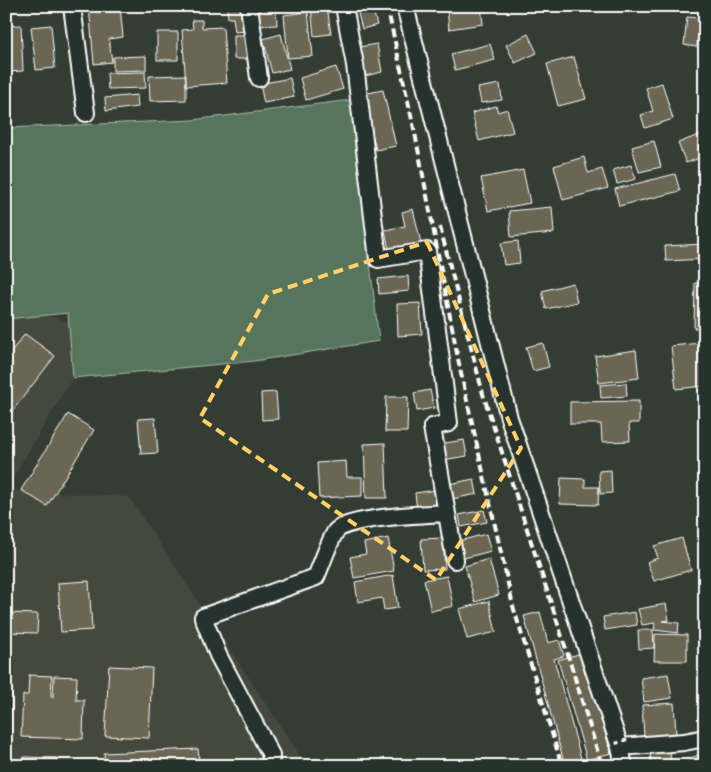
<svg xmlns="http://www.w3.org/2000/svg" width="711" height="772" font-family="Sriracha,sans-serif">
  <rect width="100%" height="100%" fill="#343d34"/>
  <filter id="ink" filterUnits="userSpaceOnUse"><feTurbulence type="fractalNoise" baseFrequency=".02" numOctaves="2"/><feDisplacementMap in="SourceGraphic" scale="10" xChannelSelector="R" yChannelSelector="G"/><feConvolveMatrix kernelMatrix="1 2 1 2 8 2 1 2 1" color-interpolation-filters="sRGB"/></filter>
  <g filter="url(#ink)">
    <path fill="#44493d" d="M41,314L101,330L6,489V317Z
      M6,490L129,497L301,757L299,766H6Z"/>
    <path fill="#57745c" stroke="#abbaae" d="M351,100L379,341L254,361L73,378L68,313L6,319V128L193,120Z"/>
    <path fill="#6a6652" stroke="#fff" d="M89,6H120L123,37L109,39L112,62L94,64Z
      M227,6H244L246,31L235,32L233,18H228Z
      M255,6H276L277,25L256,26Z
      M311,6H327L331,34L314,36Z
      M356,6H372L377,25L362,29Z
      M471,6H481L483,24L449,29L447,9Z
      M308,12L313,56L288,58L284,15Z
      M687,17L700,18L697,47L684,45Z
      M192,20H202V28L223,27L227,83L186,86L182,30L193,29Z
      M21,25L23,71L6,72V26Z
      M51,25L55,68L36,70L31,27Z
      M157,32H178V60H157Z
      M281,34L290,69L272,73L263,39Z
      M528,34L537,53L515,63L506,45Z
      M234,35H248V59H234Z
      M377,44L382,72L365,76L359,47Z
      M490,44L495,60L455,70L451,54Z
      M146,56V70L113,71V57Z
      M574,57L586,99L558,106L547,64Z
      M336,67L343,89L306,100L300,78Z
      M145,72L146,88L108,89L107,73Z
      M186,75V100L150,101L149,76Z
      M290,78L294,97L264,103L260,84Z
      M662,83L673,119L645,128L641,115L653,111L646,88Z
      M500,84L502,100L481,103L478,88Z
      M383,90L396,146L376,150L363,94Z
      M137,95L138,107L106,111L105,98Z
      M496,106L498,112L507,109L513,132L479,141L472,113Z
      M704,133L705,156L686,163L678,143Z
      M654,141L661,167L639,172L632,147Z
      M584,157L588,173L602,169L608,188L563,200L554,166Z
      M631,165L636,179L617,184L613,170Z
      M523,170L530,203L488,211L481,178Z
      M675,174L680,191L619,206L615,189Z
      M552,207L554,233L511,237L509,211Z
      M413,209L421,243L389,250L385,230L405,226L402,212Z
      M518,241L520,263L504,265L501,243Z
      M705,244V259L666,261L665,246Z
      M408,276L409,291L379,294L378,279Z
      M573,283L577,302L546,309L542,291Z
      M695,283H705V328H694Z
      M420,303L422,334L398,336L397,304Z
      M25,334L55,356L6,419V358Z
      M543,343L549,367L533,371L526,347Z
      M701,343L705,386L676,389L671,346Z
      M636,350L639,378L599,383L595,356Z
      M626,383L627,396L601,398L600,385Z
      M430,390L434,408L417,411L414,393Z
      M276,392L278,419L262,420L261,393Z
      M386,397H408L407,432H385Z
      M639,401V423H629L630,441L602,442L601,424H570V402Z
      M68,414L94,430L47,506L21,490Z
      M155,418L158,453L141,454L138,419Z
      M464,440L467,456L442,460L439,444Z
      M385,443L387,498H366L364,444Z
      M346,461L347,477H362V496L319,498L317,463Z
      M611,470L612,493L600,494L599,471Z
      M561,478L585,479V487H599L598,505L560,504Z
      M474,479L477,494L452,499L449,484Z
      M437,490L439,507L417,510L415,493Z
      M484,510L487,522L461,527L459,515Z
      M486,534L491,551L460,559L455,542Z
      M388,538L394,571L354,578L350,557L366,554L364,543Z
      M443,538L445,569L423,570L421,539Z
      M682,538L691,570L654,581L647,562L658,558L654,546Z
      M489,559L499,595L475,602L465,566Z
      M393,575L398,608L384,610L382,598L358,602L355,582Z
      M447,576L453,606L431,611L424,580Z
      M89,581L92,630L61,632L58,583Z
      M489,601L496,632L467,639L459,609Z
      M666,604L669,620L663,621L679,623L678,633L654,630L655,623L642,625L638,609Z
      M540,612L548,643L559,640L564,656L554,659L582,762L567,766H565L524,616Z
      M635,612L637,625L605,630L603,617Z
      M6,613L38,614L37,633L6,632Z
      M638,630H653L654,648L639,649Z
      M655,634L687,635V661H654Z
      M582,653L611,753L587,760L558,660Z
      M6,662H12L11,734H6Z
      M109,666L152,668L149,738L105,736Z
      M668,674L672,698L644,702L641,678Z
      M29,675L52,676L51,697H53L54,676L77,677L76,700H84L83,739L21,737L23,695H28Z
      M674,703L676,734L644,736L642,705Z
      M670,748L671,766H651L650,749Z
      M198,749L199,762L218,761V766H105L104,753Z
      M705,753V766H693L690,758Z
      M24,757L57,758V766H24Z"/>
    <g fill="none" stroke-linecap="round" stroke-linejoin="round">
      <defs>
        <path id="minor" d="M72,6L86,113
          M249,6L259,78
          M344,6L355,65L378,259L427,251L449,423L432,427L455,560
          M405,6L509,418L620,747L624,766
          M620,747L684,742L705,738
          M270,766L271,755L218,655L203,617L316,577C321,566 330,539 336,531C347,517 427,514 447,513"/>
      </defs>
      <use href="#minor" stroke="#fff" stroke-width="20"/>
      <use href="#minor" stroke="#26332d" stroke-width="16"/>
      <path stroke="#fff" stroke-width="4" stroke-dasharray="8 4" stroke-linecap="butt" d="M387,6L415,133L460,369L513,606L562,766
        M440,227L483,394L567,652L602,766"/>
      <path stroke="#fff" stroke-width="3" stroke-dasharray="4 4" stroke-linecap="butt" d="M608,746L629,739"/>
    </g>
  </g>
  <path fill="none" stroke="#ffd166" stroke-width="4" stroke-dasharray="10 6" stroke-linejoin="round" d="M427,242L521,448L436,580L200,418L268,294Z"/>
  <rect width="711" height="772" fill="none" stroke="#26332d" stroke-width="25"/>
  <rect x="12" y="12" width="686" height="747" fill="none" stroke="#fff" stroke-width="2" filter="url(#ink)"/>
</svg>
